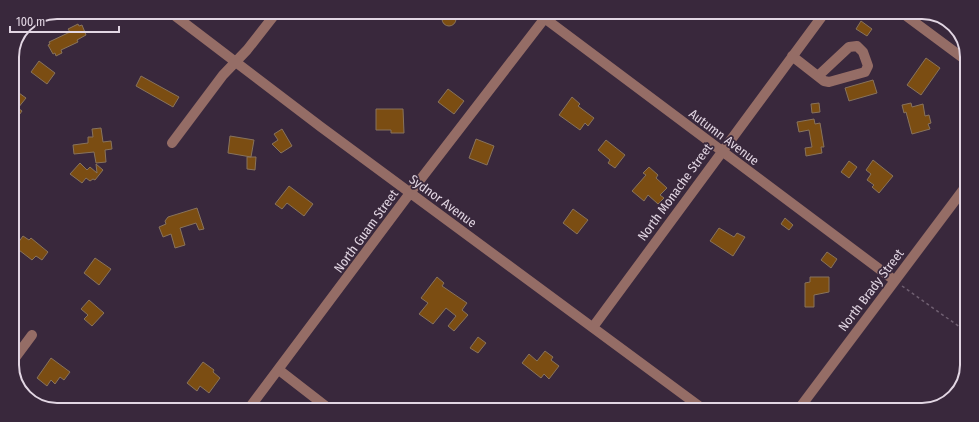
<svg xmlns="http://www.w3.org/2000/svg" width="979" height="422" font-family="'Fira Sans Condensed',sans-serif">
  <rect width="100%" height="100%" fill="#39283c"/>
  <path fill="#7b4d12" stroke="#88735c" d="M442 19a7 7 0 1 1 14 0a7 7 0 1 1-14 0Z
    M861,21L872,29L867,36L856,29Z
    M78,24L79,26L82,25L86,35L77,40L78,42L61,50L62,53L56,56L55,53L53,54L48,45L50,44L49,42L70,32L68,29Z
    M926,58L940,68L921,95L907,85Z
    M39,61L55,73L47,84L31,72Z
    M141,76L179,97L173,107L136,86Z
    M873,80L877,93L849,101L845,88Z
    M12,88L26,98L18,108L22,111L17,118L12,116Z
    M448,89L464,101L454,114L438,102Z
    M572,97L580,104L578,106L594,118L588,126L585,123L580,130L559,115Z
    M819,103L820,112L812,113L811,104Z
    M911,103L912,107L923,104L925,116L929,115L931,123L928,124L930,129L912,134L906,112L904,113L902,105Z
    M376,109H403L404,133H391V130H376Z
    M814,119L815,124L820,123L824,147H821L822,153L806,156L805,148L812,147L809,130L799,132L797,122Z
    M101,128L103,142L111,141L112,149L105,150L106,162L96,163L94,152L74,154L73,145L88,143V137H93L92,129Z
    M282,129L292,146L281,153L272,144L278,140L274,134Z
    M230,136L254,140L251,157L228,153Z
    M476,139L494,146L487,165L469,158Z
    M606,140L625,155L615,168L608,163L610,160L598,150Z
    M247,157H256L255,170L247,169Z
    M873,160L893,176L879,193L872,187L874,185L867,180L871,174L866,170Z
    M849,161L857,167L849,178L841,172Z
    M80,163L87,170L90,167L97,173L96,164L103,170L95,180L93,179L90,181L86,178L82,183L70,174Z
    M649,167L658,175L656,178L667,188L660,195L664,198L658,204L648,195L644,201L632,191L646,175L643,173Z
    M289,186L313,204L304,216L287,203L282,209L275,204Z
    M197,208L204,229L199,230L196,223L180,228L185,245L175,248L171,234L163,237L159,227L166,224L165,221L168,217Z
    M573,209L588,220L577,234L563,223Z
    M785,218L793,225L789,230L781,224Z
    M719,228L734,237L737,233L745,237L733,256L710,241Z
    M23,236L29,240L31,238L48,252L42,260L36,256L32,260L15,247Z
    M827,252L837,259L831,268L821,260Z
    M95,258L111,269L99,285L84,273Z
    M437,277L444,283L442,286L467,303L462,310L468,315L454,331L448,326L456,316L446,308L433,324L419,314L428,303L421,298Z
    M810,277H829V292L814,295V307H805V283L810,282Z
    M89,300L104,313L92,326L84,319L88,315L81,309Z
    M478,337L486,343L478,353L470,348Z
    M545,351L553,357L551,360L559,366L549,379L544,374L541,378L522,363L529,354L537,361Z
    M51,358L70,372L64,380L60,377L55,384L51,380L47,386L37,378Z
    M203,362L214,370L213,372L220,378L209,393L200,386L197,391L187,383Z"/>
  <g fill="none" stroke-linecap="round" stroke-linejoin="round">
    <path stroke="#6f5f71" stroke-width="1.5" stroke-dasharray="3 3" stroke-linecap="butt" d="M902,286L964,330"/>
    <path stroke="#956d66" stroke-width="10" d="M170,12L321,127L703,409
      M539,14L894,280
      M905,15L967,61
      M792,56L824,81L829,82L865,72L868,66L863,52L857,46L849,47L818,76
      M172,143L223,75L247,50L276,13
      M593,327L823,15
      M12,362L32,335
      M279,370L328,408
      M250,407L410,193L548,14
      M798,410L966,186"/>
  </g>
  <g text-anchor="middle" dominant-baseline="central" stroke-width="3.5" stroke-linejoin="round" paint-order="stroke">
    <g font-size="13" fill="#e2d6e3" stroke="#39283c">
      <text transform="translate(724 137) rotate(37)">Autumn Avenue</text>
      <text transform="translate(675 192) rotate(-54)">North Monache Street</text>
      <text transform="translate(443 201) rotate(36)">Sydnor Avenue</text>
      <text transform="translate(366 231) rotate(-54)">North Guam Street</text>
      <text transform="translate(871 290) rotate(-53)">North Brady Street</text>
    </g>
  </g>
  <path d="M0 0H979V422H0ZM57 19H922A38 38 0 0 1 960 57V365A38 38 0 0 1 922 403H57A38 38 0 0 1 19 365V57A38 38 0 0 1 57 19Z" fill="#39283c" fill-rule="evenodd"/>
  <path fill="none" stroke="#e2d6e3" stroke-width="2" d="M57 19H922A38 38 0 0 1 960 57V365A38 38 0 0 1 922 403H57A38 38 0 0 1 19 365V57A38 38 0 0 1 57 19Z"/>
  <path d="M10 26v6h109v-6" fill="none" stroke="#e2d6e3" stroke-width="2"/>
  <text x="16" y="26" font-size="12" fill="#e2d6e3" stroke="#39283c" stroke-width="3" paint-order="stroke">100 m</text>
</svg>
